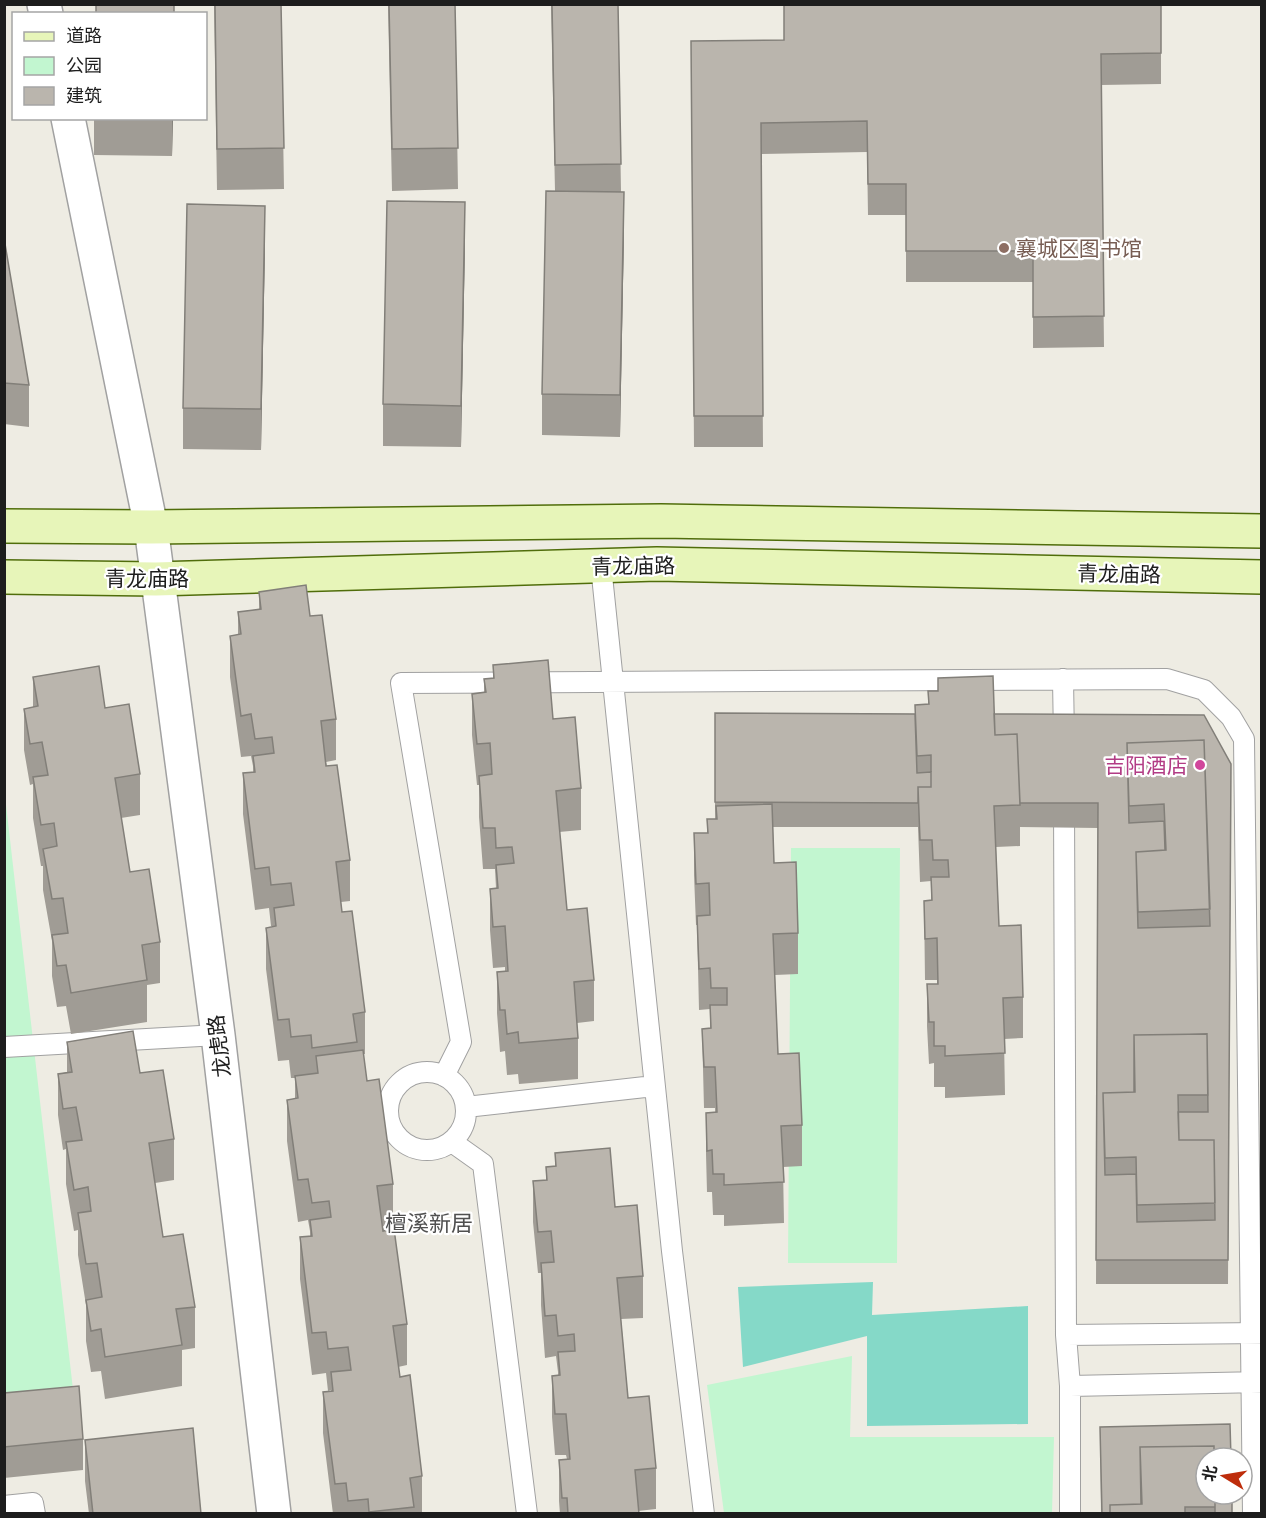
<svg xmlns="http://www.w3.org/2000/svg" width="1266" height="1518" font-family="Helvetica,'Noto Sans SC',sans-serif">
  <rect width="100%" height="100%" fill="#eeece3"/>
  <path fill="#c2f6d0" d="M4,787L75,1407L4,1415Z
    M791,848H900L897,1263H788Z
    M852,1356L850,1437H1054L1052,1513H724L707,1385Z"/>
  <path fill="#85d9c8" d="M873,1282L872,1315L1028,1306V1424L867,1426V1336L743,1367L738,1287Z"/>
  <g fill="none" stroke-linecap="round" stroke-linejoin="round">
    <defs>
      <path id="lane" d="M601,566L672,1251L704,1514
        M1063,679L1064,739
        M1064,802L1066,1335L1070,1386V1514
        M4,1047L218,1035
        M388 1111a39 39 0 1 1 78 0a39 39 0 1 1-78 0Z
        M444,1076L461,1042L401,683L1167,679L1204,690L1231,717L1244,739L1253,1514
        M466,1107L654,1086
        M452,1142L483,1164L527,1514
        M1066,1335L1262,1333
        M1070,1386L1262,1382
        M4,1506L33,1503L35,1514"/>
      <path id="street" d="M44,4L46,14
        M68,118L151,527L218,1035L274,1514"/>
      <path id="secondary" d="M4,526L151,527L661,521L1262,531
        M4,577L156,579L657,564L1262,577"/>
    </defs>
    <use href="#lane" stroke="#a1a1a1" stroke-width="22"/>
    <use href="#street" stroke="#a1a1a1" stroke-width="36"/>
    <use href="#secondary" stroke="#506d0b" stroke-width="36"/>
    <use href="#lane" stroke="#fff" stroke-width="20"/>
    <use href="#street" stroke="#fff" stroke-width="33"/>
    <use href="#secondary" stroke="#e7f5b9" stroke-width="33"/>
  </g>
  <path fill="#a09c95" d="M214,4H281L284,189L217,190Z
    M388,4H455L458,189L392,191Z
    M551,4H618L621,192L624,233L620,437L542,435V394L555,191Z
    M1161,4V84L1101,85L1104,347L1033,348V282H906V215H868L867,152L761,154L763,447H694L691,41L784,40Z
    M94,118H173L172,156L94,155Z
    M4,238L29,385V427L4,424Z
    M465,244L461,447L383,446V404Z
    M265,247L261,450L183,449V408Z
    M259,592L310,616L336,719V760L326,762L350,860V901L341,902L342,912L365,1012V1054H363L367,1081L393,1184V1225L383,1226L407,1324V1365L398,1367L400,1377L422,1476V1514H333L323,1433V1392L331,1391V1390L328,1391L326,1373L312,1375L300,1279V1237L310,1236V1231L308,1220L298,1222L287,1141V1100L295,1099V1078H291L289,1060L278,1061L266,969V928L274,927V926H271L269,908L255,910L243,814V773L253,772V766L251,756L241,757L230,677V636L238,635V612L259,609Z
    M493,665L553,719L581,788V830L559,832L567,910L594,980V1021L577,1023L578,1038V1079L519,1084L518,1074L507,1075L505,1051L500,1052L497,1013V972L505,971V967L493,968L490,930V889L496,888L495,869H483L479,817V785H477L472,735V694L484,692V679L493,678Z
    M33,677L105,708L140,774V815L121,818L130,872L160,942V983L147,985V1022L71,1034L66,1006L57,1007L52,976V941L43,890V866H41L33,818V784L30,785L24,750V709L33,707Z
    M938,678L994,714L1231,764L1228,1284H1096L1098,828L1020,827V846L996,847L999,926L1023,997V1038L1004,1039L1005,1095L945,1098V1087H934V1063L929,1064L927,1026V984H937V980H925L924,901L931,900V881L920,882L918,827H773L774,863L798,933V974L775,975L778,1054L802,1125V1166L783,1167L784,1223L724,1226V1215H713L712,1192H707L706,1154V1113L715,1112V1108H704L702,1029L710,1028V1009L699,1010L697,925H696L694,875V833H707V819H715V713L915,714L928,704V691H938Z
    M67,1042L140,1073L174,1139V1180L155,1183L163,1237L195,1307V1348L182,1350V1386L105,1399L101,1371L91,1372L86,1341V1305L78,1255V1230L74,1231L66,1184V1149L63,1150L58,1115V1074L67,1072Z
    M555,1153L615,1207L643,1276V1318L621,1319L628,1398L656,1468V1509L638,1511L639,1514H560L559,1501V1460L567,1459L566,1455H555L552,1417V1376H558V1372L556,1356L545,1358L541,1305V1273H538L533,1222V1181L546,1180V1167L555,1166Z
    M4,1393L83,1439V1470L4,1478Z
    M1100,1427L1232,1514H1101Z
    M85,1440L201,1514H89L85,1481Z"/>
  <path fill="#827f79" d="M172,118H173L172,156Z
    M624,192V233L620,437V395Z
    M465,202V244L461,447V406Z
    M265,206V247L261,450V409Z"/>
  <path fill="#bab5ad" stroke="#827f79" stroke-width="1.5" fill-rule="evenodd" d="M96,4H174V14H96Z
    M215,4H281L284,148L217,149Z
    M389,4H455L458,148L392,149Z
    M552,4H618L621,164L555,165Z
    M784,4H1161V53L1101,54L1104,316L1033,317V251H906V184H868L867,121L761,123L763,416H694L691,41L784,40Z
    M546,191L624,192L620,395L542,394Z
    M387,201L465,202L461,406L383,404Z
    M187,204L265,206L261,409L183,408Z
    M4,238L29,385L4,383Z
    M306,585L310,616L322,615L336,719L321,721L326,766L337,765L350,860L336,862L342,912L352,911L365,1012L353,1014L357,1042L312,1048L311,1035L291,1037L289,1019L278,1020L266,928L276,926L274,908L294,905L291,883L271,885L269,867L255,869L243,773L255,772L253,756L274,753L272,737L255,739L251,714L241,716L230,636L241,634L238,612L261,609L259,592Z
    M548,660L553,719L575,717L581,788L556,791L567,910L587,908L594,980L574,982L578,1038L519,1043L518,1032L507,1034L505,1010H500L497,972L508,971L505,926L493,927L490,889L498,888L496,865L514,863L512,847L496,848L495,828H483L479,776L492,774L490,743L477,744L472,694L486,692L484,679L494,678L493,665Z
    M99,666L105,708L129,704L140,774L115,778L130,872L149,869L160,942L142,945L147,980L71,993L66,965L57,966L52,935L68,933L63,898L52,899L43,849L57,846L54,823L41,825L33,777L48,775L42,742L30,744L24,709L38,706L33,677Z
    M993,676L995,735L1017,734L1020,805L994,806L999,926L1021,925L1023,997L1003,998L1005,1053L945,1056V1046H934V1022H929L927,984H938L937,938L925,939L924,901L932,900L931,877H949L948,860H933L932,840H920L918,787H931V755L917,756L915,705L929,704L928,691H938V678Z
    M715,713L915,714L917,773L931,772V787H918V803L715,802Z
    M994,714L1204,715L1231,764L1228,1260H1096L1098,803H1020L1017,734L995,735ZM1204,740L1210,926L1138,928L1136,852L1165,850L1164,821L1129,823L1127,743ZM1207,1034L1208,1112H1178L1179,1140H1214L1215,1220L1137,1222L1136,1174L1105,1175L1103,1093L1134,1092V1035Z
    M1204,740L1210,909L1138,912L1136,852L1166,850L1164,804L1129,806L1127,743Z
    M772,804L774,863L796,862L798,933L773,934L778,1054L799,1053L802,1125L781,1126L784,1182L724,1185V1174H713L712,1150L707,1151L706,1113L717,1112L715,1067H704L702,1029L711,1028L710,1005H727V988H711L710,968L699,969L697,916L710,915L709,883L696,884L694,833H708L707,819H717L716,806Z
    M133,1031L140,1073L163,1070L174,1139L149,1143L163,1237L183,1234L195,1307L176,1309L182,1345L105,1357L101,1329L91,1331L86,1300L102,1297L97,1263L86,1264L78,1213L91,1211L88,1187L74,1190L66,1142L82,1140L76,1107L63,1109L58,1074L72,1072L67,1042Z
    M1207,1034L1208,1095H1178L1179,1140H1214L1215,1203L1137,1205L1136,1157L1105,1158L1103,1093L1135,1092L1134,1035Z
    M363,1050L367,1081L379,1079L393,1184L377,1186L383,1231L394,1229L407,1324L393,1326L400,1377L410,1375L422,1476L410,1478L414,1507L369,1512L368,1499L348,1501L346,1483L335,1484L323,1392L333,1391L331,1372L351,1370L348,1347L328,1349L326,1332L312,1333L300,1237L312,1236L310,1220L331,1217L329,1201L312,1203L308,1179L298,1180L287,1100L298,1098L295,1076L318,1073L316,1056Z
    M610,1148L615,1207L637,1205L643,1276L617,1278L628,1398L649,1396L656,1468L635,1470L639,1514H568L567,1498H562L559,1460L570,1459L566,1414H555L552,1376L560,1375L558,1352L575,1351L574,1334L558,1336L556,1315L545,1316L541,1263L554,1262L551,1231L538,1232L533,1181L547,1180L546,1167L556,1166L555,1153Z
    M79,1386L83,1439L4,1447V1393Z
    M1230,1424L1231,1458H1214V1446L1140,1447L1141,1504L1110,1505V1514H1102L1100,1427Z
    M193,1428L201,1514H93L85,1440Z
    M1214,1446V1458H1206V1494H1215V1507H1185V1514H1110V1505L1142,1504L1140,1447Z
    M1215,1494H1232V1514H1215Z"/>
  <circle fill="#8d6e63" stroke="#fff" stroke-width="2" cx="1004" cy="248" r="6"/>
  <circle fill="#d1479c" stroke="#fff" stroke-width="2" cx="1200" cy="765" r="6"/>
  <g text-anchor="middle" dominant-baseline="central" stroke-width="4.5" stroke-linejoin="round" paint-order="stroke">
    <g font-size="21" fill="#785e54" stroke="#fff" text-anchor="start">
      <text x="1016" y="248">襄城区图书馆</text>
    </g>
    <g font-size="21" fill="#1d1d1d" stroke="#fff">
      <text transform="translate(633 566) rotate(-1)">青龙庙路</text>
      <text transform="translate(1119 574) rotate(1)">青龙庙路</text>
      <text x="147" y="578">青龙庙路</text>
      <text transform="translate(219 1046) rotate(-97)">龙虎路</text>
    </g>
    <g font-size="21" fill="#b23c85" stroke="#fff" text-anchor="end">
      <text x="1188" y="765">吉阳酒店</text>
    </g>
    <g font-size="22" fill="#505050" stroke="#fff">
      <text x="429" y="1223">檀溪新居</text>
    </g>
  </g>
  <rect width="1266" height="1518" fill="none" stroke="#1d1d1d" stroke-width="12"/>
  <rect x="12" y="12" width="195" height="108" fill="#ffffff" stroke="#a5a5a5" stroke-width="1.5"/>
  <rect x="24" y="32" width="30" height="9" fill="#e7f5b9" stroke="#a5a5a5" stroke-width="1.5"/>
  <text x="66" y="42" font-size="18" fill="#1d1d1d">道路</text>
  <rect x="24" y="57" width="30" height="18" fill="#c2f6d0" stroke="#a5a5a5" stroke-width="1.5"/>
  <text x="66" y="72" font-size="18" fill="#1d1d1d">公园</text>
  <rect x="24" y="87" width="30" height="18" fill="#bab5ad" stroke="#a5a5a5" stroke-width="1.5"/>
  <text x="66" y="102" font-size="18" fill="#1d1d1d">建筑</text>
  <g transform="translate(1224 1476) rotate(281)"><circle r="28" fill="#ffffff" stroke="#a5a5a5" stroke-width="1.5"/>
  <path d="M0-4.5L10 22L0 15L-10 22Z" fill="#be2d0b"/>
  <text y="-9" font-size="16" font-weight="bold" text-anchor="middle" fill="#1d1d1d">北</text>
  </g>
</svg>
